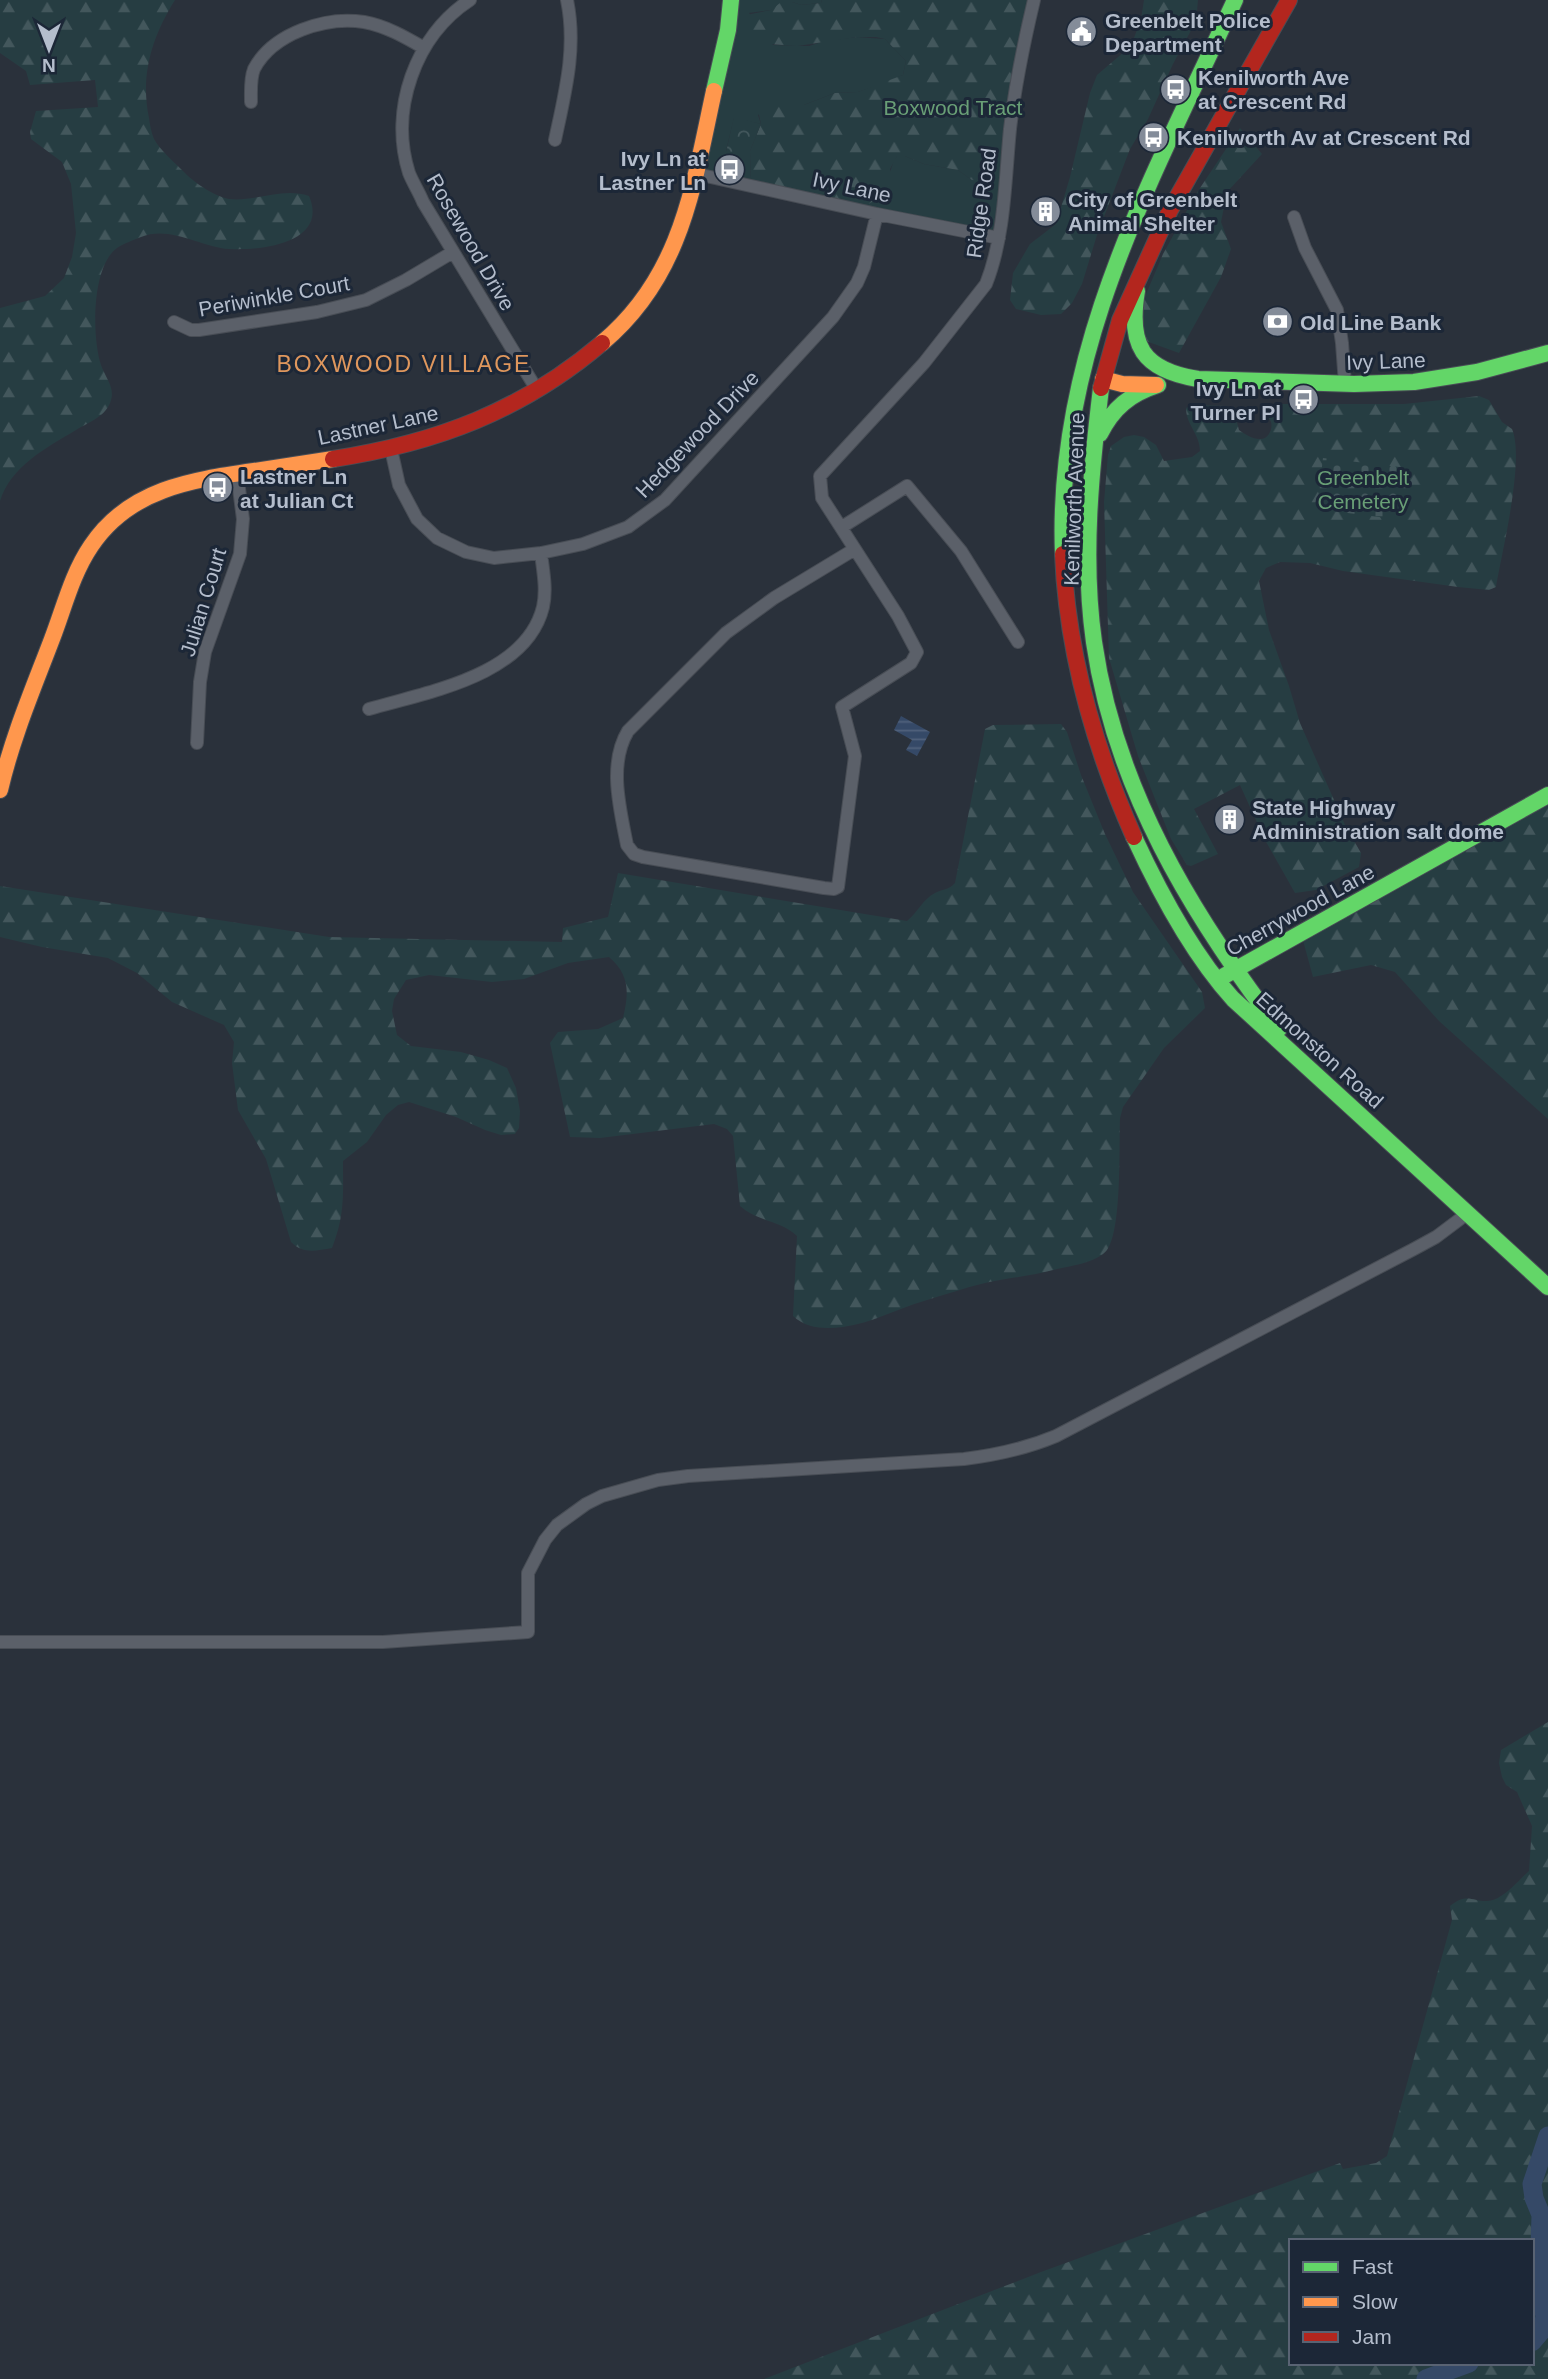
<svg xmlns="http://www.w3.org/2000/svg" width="1548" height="2379" font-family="Helvetica,sans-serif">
  <defs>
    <pattern id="forest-firs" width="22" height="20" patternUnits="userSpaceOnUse" patternTransform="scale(1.75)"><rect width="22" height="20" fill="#263d42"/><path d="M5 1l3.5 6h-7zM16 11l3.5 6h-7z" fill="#43575c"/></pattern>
    <pattern id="cemetery-stones" width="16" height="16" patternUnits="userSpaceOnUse" patternTransform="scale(1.75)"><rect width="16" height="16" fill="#263d42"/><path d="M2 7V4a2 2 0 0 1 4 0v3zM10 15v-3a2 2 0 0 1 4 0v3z" fill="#43575c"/></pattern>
    <pattern id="park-crowns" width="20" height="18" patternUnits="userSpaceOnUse" patternTransform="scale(1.75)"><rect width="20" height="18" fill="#263d42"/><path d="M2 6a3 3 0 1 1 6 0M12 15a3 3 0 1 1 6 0" fill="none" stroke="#43575c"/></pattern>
    <pattern id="water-rules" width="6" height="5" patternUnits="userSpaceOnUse" patternTransform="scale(1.75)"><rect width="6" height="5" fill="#354967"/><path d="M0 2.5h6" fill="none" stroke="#50617c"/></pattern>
  </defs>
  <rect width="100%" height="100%" fill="#2a313b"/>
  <path fill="#263d42" d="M731,0H822L821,3L801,5L792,2L771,10L749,13L773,45L809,46L824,41L857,37L885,39L906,61L903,75L888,82L858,92L835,93L804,105H776L758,115L761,124L734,118L726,151H750L751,186L697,174Z
    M897,156H905L924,164L958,170L972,180L1006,172L999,238L860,210L883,193L894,160Z"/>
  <path fill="url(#forest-firs)" fill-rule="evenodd" d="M0,0H175C152,37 140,75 149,118C150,125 151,132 154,139C161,151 173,161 183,171C193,182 214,196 229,199C256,202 282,187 309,196C329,243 261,251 229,249C201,247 169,225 141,237C133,240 123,244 117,248C91,267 92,338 101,365C105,377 115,387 111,400C107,416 89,422 76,430C46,448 11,466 0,501V308L45,296L64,278L72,257L76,233L71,184L62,162L31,139L30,132L36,111L98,107L95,80L30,85L26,71L0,53Z
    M822,0H1034L1006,172L982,181L972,180L958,170L924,164L905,156H897L890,169C896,188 873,201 860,210L751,186L750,151L761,124L758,110L764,105H804L835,93L858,92L903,75L906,61L885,39L876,37H857L797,46L753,43L739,32L741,16L771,10L780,3L792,2L801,5L821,3Z
    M1144,0H1198L1196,21L1173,64L1148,119L1130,149L1097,235L1082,284L1072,303L1061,314L1041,315L1016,309L1010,300L1013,273L1030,244L1056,224L1070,177L1090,93L1097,75L1131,46L1141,19Z
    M1240,128L1262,154L1227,192L1221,222L1231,249L1221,277L1179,353L1146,341L1141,306L1163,254L1196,194Z
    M1479,396L1489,400L1502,422L1512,429C1525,459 1502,552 1496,587L1489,590L1458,587L1343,571L1310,563L1280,562L1266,568L1259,581L1269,630L1289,686L1300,723L1346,827L1361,853L1359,867L1316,890L1295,893L1265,840L1240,785L1194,809L1218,854L1191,866L1187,865L1171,839L1138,756L1109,658L1104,502L1108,455L1111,446L1124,437L1134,435L1144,437L1156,445L1164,461L1192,457L1200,451C1200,434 1186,425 1186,408L1192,405L1225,406L1235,415L1239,430C1247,436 1264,446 1270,432C1272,428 1272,423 1270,420C1268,416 1265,413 1264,409L1271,404H1404Z
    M1061,724L1067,732L1081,775L1105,834L1133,892L1202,992L1205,1008L1164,1048L1123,1107L1120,1118C1119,1147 1122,1230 1107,1250C1097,1263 1069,1266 1053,1270C1031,1276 1008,1278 985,1283C964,1288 944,1295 924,1301C896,1309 872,1323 843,1327C825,1329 807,1329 793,1316L797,1236C780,1220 758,1222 740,1206L733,1136L727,1129L714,1124L600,1138L570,1137L550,1043L558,1032L598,1029L623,1018C629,993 630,975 609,957L568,963L524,979L492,982L429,975L406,980L394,999L392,1011L397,1035L411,1046L461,1052L489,1060L507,1068L516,1088L520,1111L519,1128L515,1134L501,1135L485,1130L456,1117L409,1102L398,1105L386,1115L367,1142L343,1161C343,1195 345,1215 332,1248C315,1251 303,1254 291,1242L266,1159L238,1110L232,1063L234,1042L224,1025L172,1002L137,973L108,958L42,947L0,937V886L329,937L562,942L563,928L608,917L618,873L907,921C918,912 923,899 935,893C942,889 949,890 955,883L985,729L993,725Z
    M1548,795V1119L1439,1021L1395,972L1371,965L1313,977L1301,933Z
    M1548,1722V2379H764L1041,2272L1340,2163L1343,2169L1376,2163L1387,2156L1452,1920L1450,1906C1469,1890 1475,1905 1493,1900C1506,1896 1519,1880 1529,1871L1532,1826L1517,1792L1506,1785L1502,1777L1499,1763L1501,1750ZM1291,2241H1532V2363H1291Z"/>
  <path fill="url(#cemetery-stones)" d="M1323,458L1408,468L1402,520L1317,509Z"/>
  <path fill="url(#park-crowns)" d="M734,117L761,124L750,151L726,152Z"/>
  <path fill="url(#water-rules)" d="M901,716L930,732L917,756L906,750L912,740L894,730Z"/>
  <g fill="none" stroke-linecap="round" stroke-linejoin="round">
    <path stroke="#354967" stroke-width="19" d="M1532,2342L1542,2330L1545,2317L1539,2278L1541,2215L1534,2198L1532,2184L1548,2136
      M1426,2379L1469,2363"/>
    <defs>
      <path id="street" d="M470,0C415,36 389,110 409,173C413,183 419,192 423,202L537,390
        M251,102C251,91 250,79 254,69C273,33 326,16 364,22C386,26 405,37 424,48
        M555,140C565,93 577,48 567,0
        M697,174L877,214L999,238
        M1294,217L1305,248L1337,310L1342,343L1345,384
        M174,322L191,330H199L317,312L366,300L406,280L453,252
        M391,449L399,485L417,519L437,538L466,552L494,558L541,553L583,544L628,527L665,500L833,317L857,283L864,267L877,214
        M842,527L907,486L961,551L1018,642
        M855,549L774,598L726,633L628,731C608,764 620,809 627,845L634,854L643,857L824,888L834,889L838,887L855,756L842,707L911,663L917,652L898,616L822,498L820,476L924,363L986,284C1005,236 1005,180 1010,129C1015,86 1024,42 1034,0
        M369,709C427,692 526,676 543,607C547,589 543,571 541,553
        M197,743L200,682L205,652L240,554L243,519L237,473
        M0,1642H383L528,1632V1573L545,1540L557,1525L586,1504L602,1496L658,1480L688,1476L964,1459C997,1455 1025,1449 1056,1436L1414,1249L1436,1237L1468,1213"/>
      <path id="fast" d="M714,91L728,30L731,0
        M1137,291C1128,345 1142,370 1198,379L1354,384L1414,382L1477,372L1548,353
        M1101,388C1091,471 1082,558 1094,642C1115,788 1191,914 1279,1029
        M1100,434C1113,408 1130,394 1158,385
        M1063,554C1055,350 1152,180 1235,0
        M1134,837C1158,889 1194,956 1233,999L1548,1287
        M1224,976L1548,795"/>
      <path id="slow" d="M602,343C682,276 693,187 714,91
        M1103,379L1122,384L1156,385
        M0,790C12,738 33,689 52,639C64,608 72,574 91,546C129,489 191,480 254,471C280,467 306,463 333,459"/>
      <path id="jam" d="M1101,388L1120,320L1170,210L1289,0
        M333,459C436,443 522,411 602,343
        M1063,554C1067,653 1094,747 1134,837"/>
    </defs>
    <use href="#street" stroke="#484d55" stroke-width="14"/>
    <use href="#fast" stroke="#484d55" stroke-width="18"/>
    <use href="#slow" stroke="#484d55" stroke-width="18"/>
    <use href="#jam" stroke="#484d55" stroke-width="18"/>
    <use href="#street" stroke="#5b6069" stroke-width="12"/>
    <use href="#fast" stroke="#63d668" stroke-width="16"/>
    <use href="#slow" stroke="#ff974d" stroke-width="16"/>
    <use href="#jam" stroke="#b3261e" stroke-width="16"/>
  </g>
  <defs>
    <symbol id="civic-disc" viewBox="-11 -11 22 22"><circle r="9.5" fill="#848c99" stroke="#1c2737"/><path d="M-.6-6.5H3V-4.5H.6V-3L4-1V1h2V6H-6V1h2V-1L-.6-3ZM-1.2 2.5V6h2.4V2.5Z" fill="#fff"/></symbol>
    <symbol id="bus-disc" viewBox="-11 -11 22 22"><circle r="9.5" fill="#848c99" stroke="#1c2737"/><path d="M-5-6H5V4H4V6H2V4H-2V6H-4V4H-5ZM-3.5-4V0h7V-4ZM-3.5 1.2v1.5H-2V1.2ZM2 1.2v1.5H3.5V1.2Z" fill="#fff"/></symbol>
    <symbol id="building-disc" viewBox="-11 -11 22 22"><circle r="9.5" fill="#848c99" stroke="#1c2737"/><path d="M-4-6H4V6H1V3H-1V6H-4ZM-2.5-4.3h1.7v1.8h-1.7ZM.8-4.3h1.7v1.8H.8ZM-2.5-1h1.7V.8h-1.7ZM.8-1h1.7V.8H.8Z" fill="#fff"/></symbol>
    <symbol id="bank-disc" viewBox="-11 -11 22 22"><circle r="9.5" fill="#848c99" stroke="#1c2737"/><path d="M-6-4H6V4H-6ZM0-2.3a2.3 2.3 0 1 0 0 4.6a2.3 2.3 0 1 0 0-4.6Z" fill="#fff"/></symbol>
  </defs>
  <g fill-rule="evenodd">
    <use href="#civic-disc" x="1064" y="14" width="35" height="35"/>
    <use href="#bus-disc" x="1158" y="72" width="35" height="35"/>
    <use href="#bus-disc" x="1136" y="120" width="35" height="35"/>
    <use href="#bus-disc" x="712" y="152" width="35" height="35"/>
    <use href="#building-disc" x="1028" y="194" width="35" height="35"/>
    <use href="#bank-disc" x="1260" y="304" width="35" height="35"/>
    <use href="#bus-disc" x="1286" y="382" width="35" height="35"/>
    <use href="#bus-disc" x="200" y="470" width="35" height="35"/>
    <use href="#building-disc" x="1212" y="802" width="35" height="35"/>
  </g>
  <g text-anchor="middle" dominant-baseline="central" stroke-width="6" stroke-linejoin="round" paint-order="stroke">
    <g font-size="21" font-weight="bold" fill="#b4bdcc" stroke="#1c2737" text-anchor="start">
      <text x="1105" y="20">Greenbelt Police<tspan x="1105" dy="24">Department</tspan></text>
      <text x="1198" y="77">Kenilworth Ave<tspan x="1198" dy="24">at Crescent Rd</tspan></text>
      <text x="1177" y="137">Kenilworth Av at Crescent Rd</text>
      <text x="706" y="158" text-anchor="end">Ivy Ln at<tspan x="706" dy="24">Lastner Ln</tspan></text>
      <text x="1068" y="199">City of Greenbelt<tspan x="1068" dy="24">Animal Shelter</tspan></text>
      <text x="1300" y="322">Old Line Bank</text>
      <text x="1281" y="388" text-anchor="end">Ivy Ln at<tspan x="1281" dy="24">Turner Pl</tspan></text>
      <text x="240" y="476">Lastner Ln<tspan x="240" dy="24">at Julian Ct</tspan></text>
      <text x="1252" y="807">State Highway<tspan x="1252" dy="24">Administration salt dome</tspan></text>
    </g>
    <g font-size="21" fill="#699f76" stroke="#1c2737">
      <text x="953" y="107">Boxwood Tract</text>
      <text x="1363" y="477">Greenbelt<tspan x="1363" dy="24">Cemetery</tspan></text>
    </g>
    <g font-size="21" fill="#b4bdcc" stroke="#1c2737">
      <text transform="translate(852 187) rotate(12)">Ivy Lane</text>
      <text transform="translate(981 203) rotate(-82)">Ridge Road</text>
      <text transform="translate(471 242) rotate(60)">Rosewood Drive</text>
      <text transform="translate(274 296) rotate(-10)">Periwinkle Court</text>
      <text transform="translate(1386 361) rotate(-2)">Ivy Lane</text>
      <text transform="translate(378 425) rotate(-12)">Lastner Lane</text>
      <text transform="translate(697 434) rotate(-46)">Hedgewood Drive</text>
      <text transform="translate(1074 499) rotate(-88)">Kenilworth Avenue</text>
      <text transform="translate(203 602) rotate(-73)">Julian Court</text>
      <text transform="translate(1300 910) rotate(-29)">Cherrywood Lane</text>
      <text transform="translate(1320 1050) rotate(42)">Edmonston Road</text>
    </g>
    <g font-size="23" letter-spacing="2" fill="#df975d" stroke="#1c2737">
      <text x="404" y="364">BOXWOOD VILLAGE</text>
    </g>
  </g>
  <rect x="1289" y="2239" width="245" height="126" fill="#1c2737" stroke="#596373" stroke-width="2"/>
  <rect x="1303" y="2262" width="35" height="10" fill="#63d668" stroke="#596373" stroke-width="2"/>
  <text x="1352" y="2274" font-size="21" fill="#b4bdcc">Fast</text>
  <rect x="1303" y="2297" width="35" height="10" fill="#ff974d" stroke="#596373" stroke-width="2"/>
  <text x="1352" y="2309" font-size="21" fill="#b4bdcc">Slow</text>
  <rect x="1303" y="2332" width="35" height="10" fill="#b3261e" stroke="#596373" stroke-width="2"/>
  <text x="1352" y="2344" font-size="21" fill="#b4bdcc">Jam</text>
  <g transform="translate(49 49) rotate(180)" stroke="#1c2737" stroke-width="5" paint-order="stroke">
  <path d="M0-5L12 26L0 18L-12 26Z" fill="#b4bdcc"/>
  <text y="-10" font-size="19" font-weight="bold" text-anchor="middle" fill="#b4bdcc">N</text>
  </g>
</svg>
